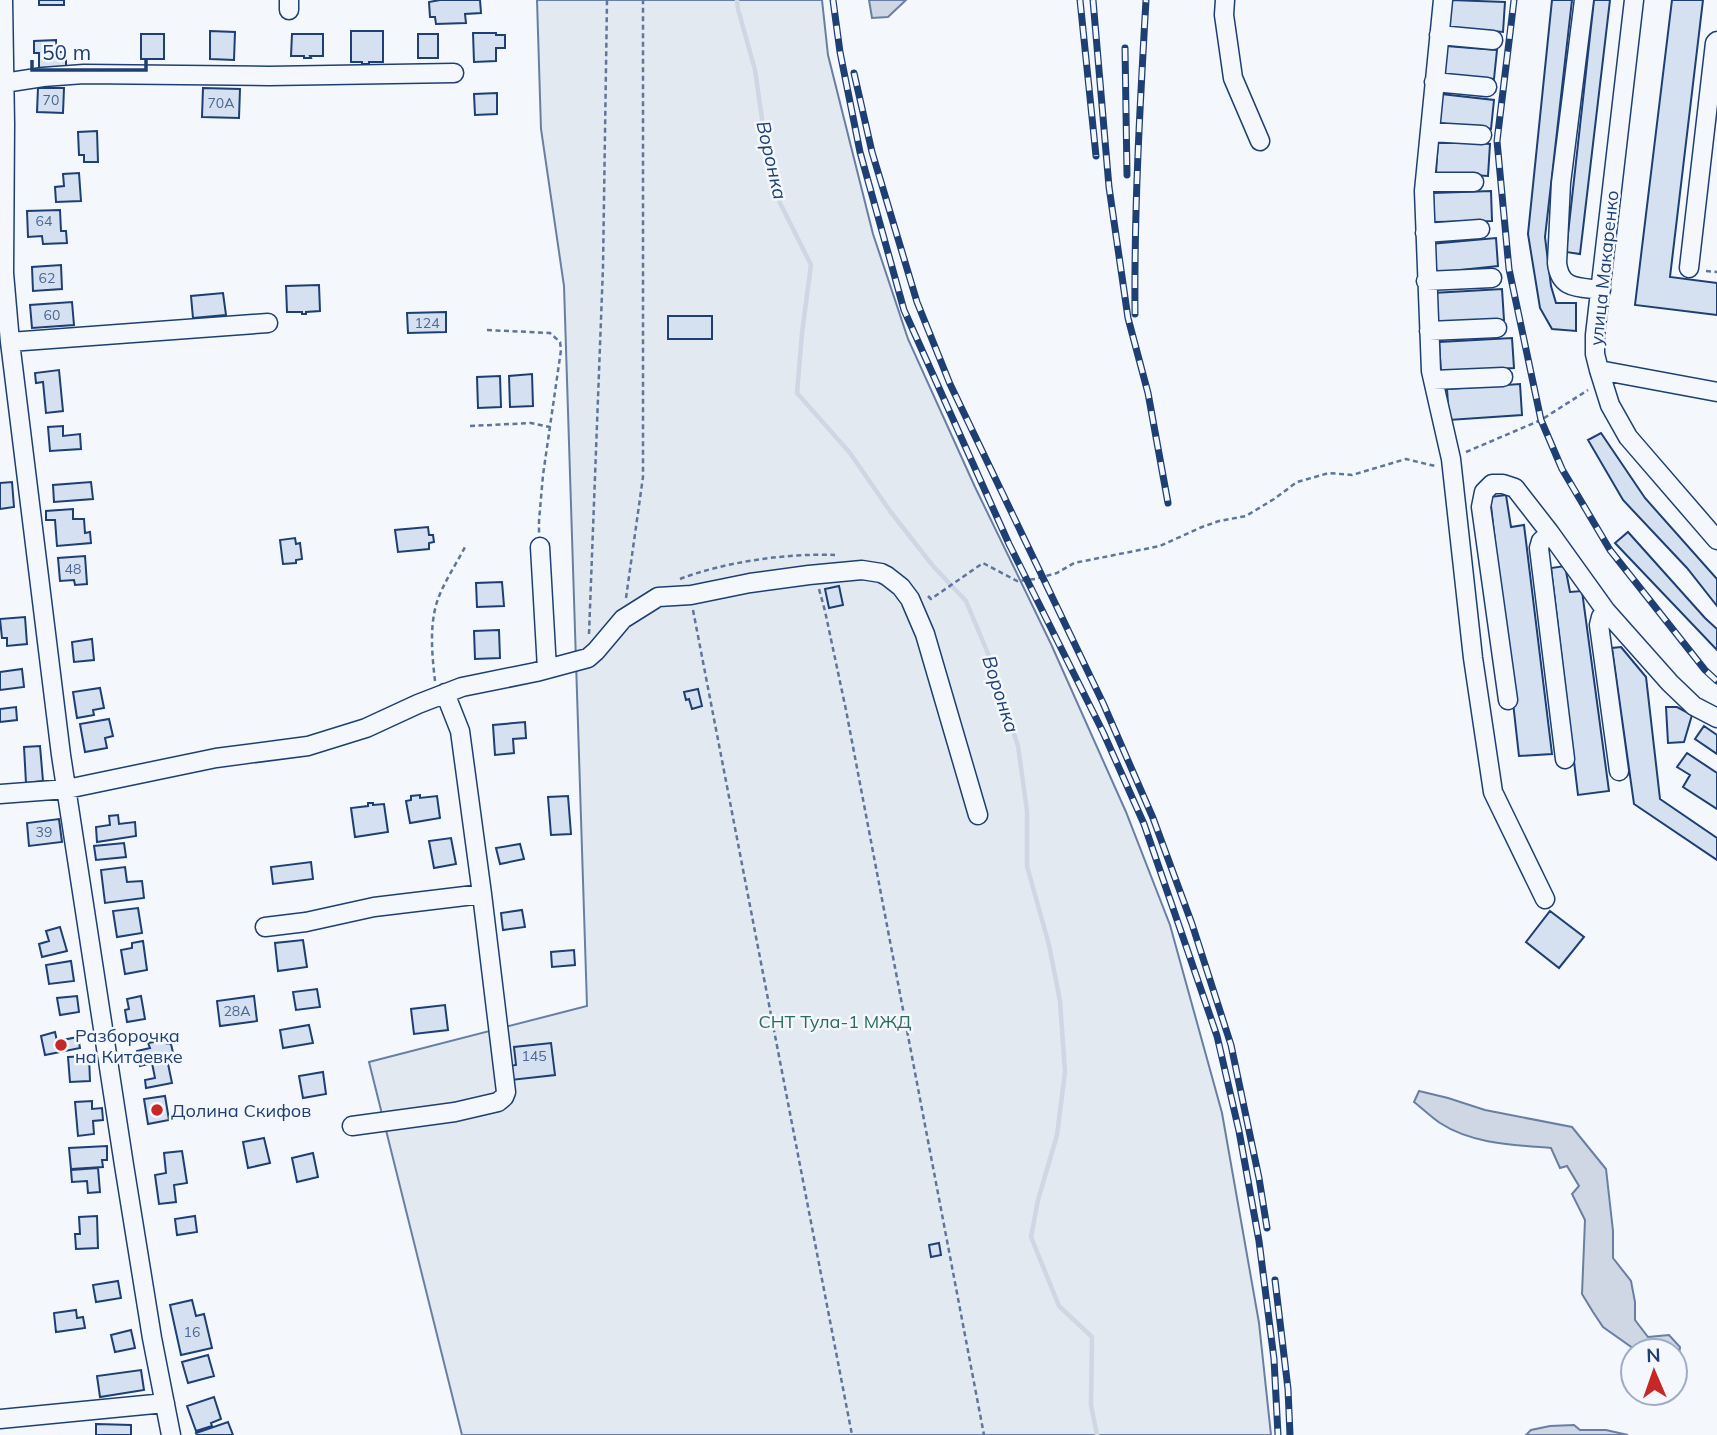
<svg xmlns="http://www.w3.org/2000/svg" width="1717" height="1435" font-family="Mulish,sans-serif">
  <rect width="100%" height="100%" fill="#f4f7fb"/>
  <path fill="#e3e9f0" stroke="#687fa3" stroke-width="2" d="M537,0H822L828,55L873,234L908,339L975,487L1051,644L1126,812L1170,925L1222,1113L1259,1323L1271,1435H462L369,1062L587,1006L564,286L541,129Z"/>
  <path fill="#cfd7e4" stroke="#687fa3" stroke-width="2" d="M869,0H906L888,17L872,18Z
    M1419,1091L1448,1098L1485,1110L1572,1127L1606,1169L1613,1231V1258L1631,1281L1635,1302V1320L1648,1337L1669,1335L1680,1347L1678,1361L1675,1362V1351H1637L1603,1327L1593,1312L1582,1294L1585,1220L1572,1194L1579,1186L1567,1166L1560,1168L1551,1148C1514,1145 1472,1144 1440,1123C1431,1117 1423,1109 1414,1102Z
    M1574,1425L1580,1430H1606L1628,1435H1526L1531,1430L1550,1426Z"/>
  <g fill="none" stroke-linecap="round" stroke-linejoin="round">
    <path stroke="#cfd7e4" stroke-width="4.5" d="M737,0L738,9L755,70L764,133L780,203L811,265L802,333L797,393L850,453L890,511L933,566L966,601L989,656L1018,746L1027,811V866L1049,945L1060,1001L1065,1072L1057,1135L1038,1200L1031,1237L1059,1306L1092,1337L1091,1405L1097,1435"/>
  </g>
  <path fill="#d5e0f0" stroke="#1d3f73" stroke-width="2" d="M39,0H64V5H39Z
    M440,0H480L481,13L465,14L466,23L436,24L435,17H430L429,2Z
    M1451,0L1505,2L1503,32L1449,27Z
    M1552,0H1572L1545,237L1551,286L1556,303H1576V331L1552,329L1540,308L1528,234Z
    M1594,0H1610L1580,254L1566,252Z
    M1672,0H1703L1670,277L1717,283V315L1635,305Z
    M210,31L235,32L234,60L210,59Z
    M351,31H383V62H369V64H362V62H351Z
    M473,33H496V35H505V48H496V61L474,62Z
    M141,34H164V59H141Z
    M292,34H323V56H310L311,58H304V56H291Z
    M418,34H438V58H418Z
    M56,40V52H66V68H39V53H34V41Z
    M1446,46L1497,50L1494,79L1443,74Z
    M38,88H64L63,113L37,112Z
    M203,88L240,89L239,118L202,117Z
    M497,93V114L475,115L474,94Z
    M1441,94L1494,100L1491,129L1438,123Z
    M97,131L98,162H84V155H79L78,132Z
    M1438,140L1490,144L1488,176L1436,173Z
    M79,173L81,201L56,202L55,187L64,186L63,174Z
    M1491,191L1492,221L1434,222L1433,193Z
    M60,210L61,231H66L67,243L43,244L42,236L28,237L27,211Z
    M1496,238L1498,266L1433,273L1430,244Z
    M61,265L62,289L33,291L32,267Z
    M319,285L320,311L306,312V314H302V312H287L286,286Z
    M1502,289L1504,320L1434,324L1433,293Z
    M223,293L226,315L193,318L191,296Z
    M72,302L74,325L32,328L30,305Z
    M446,312V332L408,333L407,313Z
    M668,316H712V339H668Z
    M1512,338L1514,368L1441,372L1439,342Z
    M59,370L63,411L46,413L43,382L36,383L35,373Z
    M532,374L533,406L510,407L509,376Z
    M500,376L501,407L478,408L477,377Z
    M1520,384L1522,415L1449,420L1447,389Z
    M63,426V436L80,434L81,449L50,451L48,427Z
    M1601,433L1645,498L1717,579V606L1687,568L1623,500L1588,440Z
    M12,482L14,507L0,509V483Z
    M91,482L93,499L54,502L53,485Z
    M1506,495L1511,527L1524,525L1552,754L1519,756L1490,497Z
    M73,509V519H84L85,533L90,532L91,543L57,546L55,520H46V511Z
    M428,527L429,535H433L434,542L429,543V549L398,552L395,530Z
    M1628,532L1705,618L1717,629V650L1615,543Z
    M295,538L296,544L300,543L302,559L296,560V563L283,564L280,540Z
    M85,556L87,584L75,585L74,580L60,581L58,558Z
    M1565,566L1570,592L1582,591L1609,791L1578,795L1551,568Z
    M502,582L504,606L477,607L476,583Z
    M839,586L843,605L829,608L825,589Z
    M25,617L27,644L7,646V638H2L0,619Z
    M499,630L500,658L475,659L474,631Z
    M92,639L94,660L74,662L72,642Z
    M1621,647L1646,677L1660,799L1717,838V860L1634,804L1612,648Z
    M22,669L24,687L0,690V672Z
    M100,688L104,708L93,710L94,715L77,718L73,692Z
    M698,689L702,706L692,709L689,699L686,700L684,692Z
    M16,707L17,720L0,722V709Z
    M1666,707H1677L1692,715L1684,742L1668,743Z
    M109,719L113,736L105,738L107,748L85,752L80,724Z
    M525,722L526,738L513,739L514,753L495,755L493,725Z
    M1704,726L1717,735V754L1695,739Z
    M40,746L43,781L26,783L24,747Z
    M1687,753L1717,773V809L1683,787L1690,775L1677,767Z
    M420,795V798L437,796L440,818L410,823L406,801L411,800V796Z
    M568,796L571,834L551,835L548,797Z
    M368,803H373V805L384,804L388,832L355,837L351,808L368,806Z
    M118,815L119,824L135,822L136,836L97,842L96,827L110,825L109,816Z
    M59,819L62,842L29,846L27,823Z
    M451,838L456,864L434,868L429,841Z
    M124,843L126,857L96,860L94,846Z
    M520,844L524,859L500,864L496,848Z
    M311,862L313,879L273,884L271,867Z
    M125,867L127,882L142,881L144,898L105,903L101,870Z
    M138,908L142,933L117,937L113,911Z
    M522,910L525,927L503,930L501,913Z
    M1550,911L1584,937L1559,968L1526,942Z
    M60,927L67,951L42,957L39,944L49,941L46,931Z
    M303,940L307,967L278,971L275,943Z
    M143,941L147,970L125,974L121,950L132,948V943Z
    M574,950L575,965L552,967L551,952Z
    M71,961L74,981L49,984L46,965Z
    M317,989L320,1007L296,1010L293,992Z
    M77,996L79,1012L60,1015L57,998Z
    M141,996L145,1019L127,1022L125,1010L129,1009L127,999Z
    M254,996L257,1021L220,1026L217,1001Z
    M445,1005L448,1030L414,1034L411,1009Z
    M309,1025L313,1043L283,1048L280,1030Z
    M55,1032L57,1041L78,1037L80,1048L45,1055L41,1036Z
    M166,1040L167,1044H171L174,1057L167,1059L172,1083L146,1088L145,1080L155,1078L152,1063L140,1066L137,1051L150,1048L148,1043Z
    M551,1043L555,1075L511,1080L509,1066L516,1065L514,1047Z
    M89,1056L90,1081L70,1082L68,1057Z
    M323,1072L326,1094L303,1098L299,1076Z
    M165,1096L169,1120L148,1124L144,1099Z
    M92,1101V1109L102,1108L103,1120L93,1121L94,1134L78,1136L75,1102Z
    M264,1138L270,1163L248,1168L243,1142Z
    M107,1146V1160H102L103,1167L71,1169L69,1148Z
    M182,1151L187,1183L174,1185L176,1202L159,1204L155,1175L166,1173L164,1153Z
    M313,1153L318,1177L297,1182L292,1158Z
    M98,1168L100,1192L88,1193L87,1181L72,1182L71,1170Z
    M97,1216L98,1248L76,1249L75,1234H80L79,1217Z
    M195,1216L197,1232L177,1235L175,1219Z
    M939,1243L941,1255L931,1257L929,1245Z
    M118,1281L121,1298L96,1302L93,1285Z
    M192,1300L196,1316L204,1314L212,1348L181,1355L170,1305Z
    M76,1310L77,1318L83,1317L85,1328L56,1332L54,1313Z
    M131,1330L135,1348L115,1352L111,1335Z
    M208,1355L214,1376L188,1383L182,1362Z
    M141,1370L144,1390L100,1397L97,1376Z
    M214,1397L221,1419L211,1423L212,1426L196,1431L187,1406Z
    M228,1422L233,1435H197L196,1433Z
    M96,1424L131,1425V1435H96Z"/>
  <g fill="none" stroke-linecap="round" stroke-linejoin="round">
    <defs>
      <path id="minor" d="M3,0L5,124L4,273L10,342L61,755L124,1165L152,1338L171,1435
        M289,0V10
        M1225,0L1224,15L1233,78L1260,141
        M1443,0L1424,191L1431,371L1451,459L1473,658L1493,792L1545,899
        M1584,0L1561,183L1557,263C1560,290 1579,287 1601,290
        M1634,0L1595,335V354L1599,370L1610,405L1628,437L1717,540
        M1439,35L1493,40
        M1434,82L1487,87
        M4,83L43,77L84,74L269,76L454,73
        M1430,132L1482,135
        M1425,182H1474
        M1425,233L1480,229
        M1689,268L1715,43L1717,41
        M1426,281L1492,278
        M1429,331L1497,328
        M10,342L268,323
        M1599,370L1717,392
        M1433,380L1503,377
        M1550,533L1541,541L1539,548L1565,759
        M540,547L547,669
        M1606,611L1601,617L1599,625L1619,771
        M1508,700L1481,507L1484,492L1492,484H1503L1515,488L1550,533L1606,611L1670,683L1694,706L1717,718
        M0,794L67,789L216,758L308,746L366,728L418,704L462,687L536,672L588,658L596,651L623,619L658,597L691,595L750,583L809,575L862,570L881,573L887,576L901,587L910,599L925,634L978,815
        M265,927L306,922L374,907L482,894
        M352,1126L455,1112L498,1102L504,1097L506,1092L482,894L460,731L445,693
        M0,1419L165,1403"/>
    </defs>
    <use href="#minor" stroke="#1d3f73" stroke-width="21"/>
    <path stroke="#5e769c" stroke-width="2.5" stroke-dasharray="5 3.5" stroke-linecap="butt" d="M1706,271L1717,272
      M487,330L550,333L560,342L561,350L543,475L539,521V533
      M470,426L531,423L550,427
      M1466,452L1541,420L1588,390
      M680,579C724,562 787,553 835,555
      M819,589L825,611L846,710L984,1435
      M928,596L931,599L983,563L1017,581L1035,579L1057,573L1074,563L1160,546L1202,527L1219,521L1246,516L1274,499L1297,482L1329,473L1352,475L1406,459L1435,466
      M626,598L643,477V0
      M693,610L852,1435
      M589,634L603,267L607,0
      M435,681C432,655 429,624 438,599C445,580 457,563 466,545"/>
    <use href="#minor" stroke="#f4f7fb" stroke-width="18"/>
    <defs>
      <path id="rail" d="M833,0L840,52L860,152L904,310L1009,544L1103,732L1144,824L1217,1036L1239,1131L1259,1241L1274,1359L1278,1435
        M1080,0L1096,156
        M1093,0L1109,187L1128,318L1148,393L1168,503
        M1514,0L1497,141L1509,269L1541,420L1562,469L1610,550L1705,670L1717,681
        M1125,48L1127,175
        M854,73L872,152L917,302L950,384L1103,703L1153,818L1192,924L1231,1045L1259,1178L1267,1228
        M1135,314C1134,209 1140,105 1146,0
        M1275,1280L1288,1389L1290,1435"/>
    </defs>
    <use href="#rail" stroke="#1d3f73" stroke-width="7"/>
    <use href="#rail" stroke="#f4f7fb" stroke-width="4.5" stroke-dasharray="13" stroke-linecap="butt"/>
  </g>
  <g fill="#c62828" stroke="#f4f7fb" stroke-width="2.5">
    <circle cx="61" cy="1045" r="7"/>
    <circle cx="157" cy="1110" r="7"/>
  </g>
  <g text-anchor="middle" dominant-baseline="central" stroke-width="5" stroke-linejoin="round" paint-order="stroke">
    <g font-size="14" fill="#4b6792">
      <text x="51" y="100">70</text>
      <text x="221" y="103">70А</text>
      <text x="44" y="221">64</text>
      <text x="47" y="278">62</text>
      <text x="52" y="315">60</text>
      <text x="427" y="323">124</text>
      <text x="73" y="569">48</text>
      <text x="44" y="832">39</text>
      <text x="237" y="1011">28А</text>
      <text x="534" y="1056">145</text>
      <text x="192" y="1332">16</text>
    </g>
    <g font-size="18" fill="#1d3f73" stroke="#f4f7fb">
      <text transform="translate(1604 268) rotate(-84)">улица Макаренко</text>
    </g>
    <g font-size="18" fill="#2c6c60" stroke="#f4f7fb">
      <text x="835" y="1021">СНТ Тула-1 МЖД</text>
    </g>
    <g font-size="18" fill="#1d3f73" stroke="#f4f7fb" text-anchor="start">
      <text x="75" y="1035">Разборочка<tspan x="75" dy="21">на Китаевке</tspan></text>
      <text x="171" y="1110">Долина Скифов</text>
    </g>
    <g font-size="19" font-style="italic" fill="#1d3f73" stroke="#f4f7fb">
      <text transform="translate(772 160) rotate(77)">Воронка</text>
      <text transform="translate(1001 694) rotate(72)">Воронка</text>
    </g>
  </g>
  <g transform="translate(1654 1372) rotate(358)"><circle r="33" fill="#f4f7fb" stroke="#9eadc5" stroke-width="2"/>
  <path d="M0-5L12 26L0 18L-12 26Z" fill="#c62828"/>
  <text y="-10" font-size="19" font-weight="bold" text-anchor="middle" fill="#1d3f73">N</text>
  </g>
  <path d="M32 60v10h114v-10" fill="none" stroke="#1d3f73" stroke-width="3.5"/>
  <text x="42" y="60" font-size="21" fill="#1d3f73" stroke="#f4f7fb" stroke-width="5" paint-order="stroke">50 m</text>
</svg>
